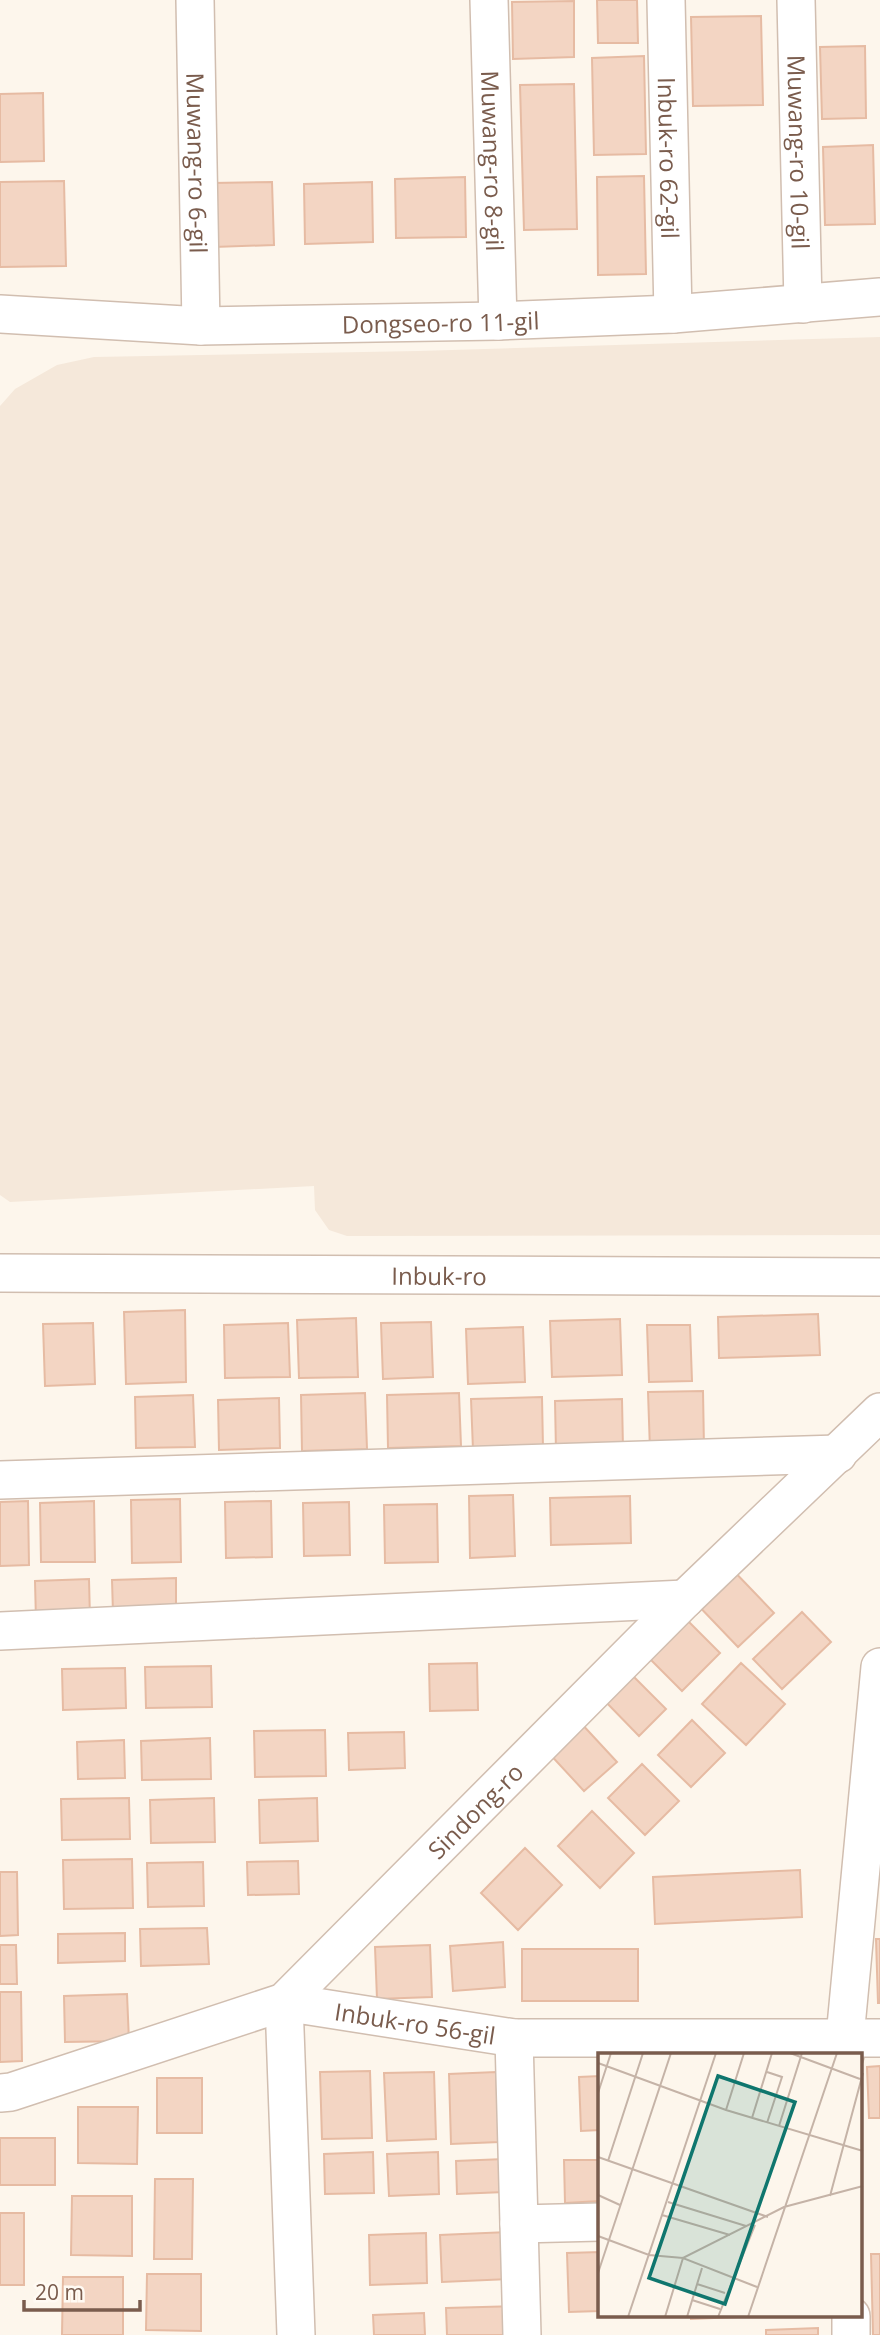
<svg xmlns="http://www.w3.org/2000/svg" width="880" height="2335" font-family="'Open Sans',sans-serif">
  <rect width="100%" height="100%" fill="#fdf6ec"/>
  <path fill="#f5e8da" d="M880,337V1235L347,1236L329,1230L315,1210L314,1186L10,1202L0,1195V406L15,389L57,365L94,357L418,351Z"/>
  <path fill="#f3d5c3" stroke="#e6bba3" stroke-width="2" d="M597,0H637L638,43H598Z
    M574,1V57L513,59L512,2Z
    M761,16L763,105L693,106L691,17Z
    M865,46L866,118L822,119L820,47Z
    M644,56L646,154L594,155L592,58Z
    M574,84L577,229L524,230L520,85Z
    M43,93L44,161L0,162V94Z
    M873,145L875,224L825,225L823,147Z
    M644,176L646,274L598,275L597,177Z
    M465,177L466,237L396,238L395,179Z
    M64,181L66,266L0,267V182Z
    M272,182L274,245L214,247L213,183Z
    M372,182L373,242L305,244L304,184Z
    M185,1310L186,1382L126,1384L124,1312Z
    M818,1314L820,1355L719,1358L718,1317Z
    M356,1318L358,1377L299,1378L297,1320Z
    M620,1319L622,1375L552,1377L550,1321Z
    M431,1322L433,1377L383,1379L381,1323Z
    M93,1323L95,1384L45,1386L43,1324Z
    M288,1323L290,1377L225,1378L224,1325Z
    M647,1325H690L692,1381L649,1382Z
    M523,1327L525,1382L468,1384L466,1329Z
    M703,1391L704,1448L650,1450L648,1392Z
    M365,1393L367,1449L302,1451L301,1395Z
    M459,1393L461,1446L388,1448L387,1395Z
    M193,1395L195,1447L136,1448L135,1397Z
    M542,1397L543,1448L473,1450L471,1399Z
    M279,1398L280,1448L219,1450L218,1400Z
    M622,1399L623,1449L556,1451L555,1401Z
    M513,1495L515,1556L470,1558L469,1496Z
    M630,1496L631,1543L551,1545L550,1498Z
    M180,1499L181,1562L132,1563L131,1500Z
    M28,1501L29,1565L0,1566V1502Z
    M94,1501L95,1562H41L40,1503Z
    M271,1501L272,1557L226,1558L225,1502Z
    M349,1502L350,1555L304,1556L303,1503Z
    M437,1504L438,1562L385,1563L384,1505Z
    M728,1565L774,1613L738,1647L692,1599Z
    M176,1578V1612L113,1613L112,1580Z
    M89,1579L90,1619L36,1621L35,1581Z
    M802,1612L831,1642L782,1689L753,1659Z
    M681,1614L720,1653L682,1691L643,1652Z
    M477,1663L478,1710L430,1711L429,1664Z
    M741,1663L785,1704L746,1745L702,1704Z
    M211,1666L212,1707L146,1708L145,1667Z
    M125,1668L126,1708L63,1710L62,1669Z
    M628,1671L666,1709L639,1736L601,1697Z
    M692,1720L725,1753L691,1787L658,1755Z
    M579,1721L617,1762L584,1791L546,1750Z
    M325,1730L326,1776L255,1777L254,1731Z
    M404,1732L405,1768L349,1770L348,1733Z
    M210,1738L211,1779L142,1780L141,1741Z
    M124,1740L125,1778L78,1779L77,1742Z
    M642,1764L679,1801L645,1835L608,1798Z
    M129,1798L130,1839L62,1840L61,1799Z
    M214,1798L215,1842L151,1843L150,1800Z
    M317,1798L318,1841L260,1843L259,1800Z
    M592,1811L634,1853L600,1888L558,1846Z
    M525,1848L562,1885L518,1930L481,1893Z
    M132,1859L133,1908L64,1909L63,1860Z
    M298,1861L299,1894L248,1895L247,1862Z
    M203,1862L204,1906L148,1907L147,1863Z
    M800,1870L802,1917L655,1924L653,1877Z
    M0,1872H17L18,1935L0,1936Z
    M207,1928L209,1964L141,1966L140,1929Z
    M125,1933V1961L58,1963V1934Z
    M876,1939H880V2003H878Z
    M503,1942L505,1987L453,1991L450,1946Z
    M0,1945H16L17,1984H0Z
    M430,1945L432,1997L377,1999L375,1947Z
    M522,1949H638V2001H522Z
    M0,1992H21L22,2061L0,2062Z
    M127,1994L129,2041L65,2042L64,1996Z
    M880,2066V2118H869L867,2067Z
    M370,2071L372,2138L322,2139L320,2072Z
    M434,2072L436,2139L387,2141L384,2073Z
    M496,2072L499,2142L451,2144L449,2074Z
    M600,2076V2130L581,2131L579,2077Z
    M157,2078H202V2133H157Z
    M78,2107H138L137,2164L78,2163Z
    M0,2138H55V2185H0Z
    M373,2152L374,2193L325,2194L324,2154Z
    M438,2152L439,2194L389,2196L387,2154Z
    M504,2159V2192L457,2194L456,2161Z
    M564,2160H600V2201L565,2203Z
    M155,2179H193L192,2259H154Z
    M72,2196H132V2256L71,2255Z
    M0,2213H24V2285H0Z
    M508,2232L510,2279L442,2282L440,2235Z
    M426,2233L427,2283L370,2285L369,2235Z
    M600,2252V2311L569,2312L567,2253Z
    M871,2254H880V2335H873Z
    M147,2274H201V2331L146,2330Z
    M63,2277H123V2335H62Z
    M515,2306L516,2335H447L446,2308Z
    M424,2313L425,2335H374L373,2315Z
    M691,2316H737V2317L691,2319Z
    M818,2328V2335H766V2330Z"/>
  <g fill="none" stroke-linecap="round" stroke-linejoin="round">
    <defs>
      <g id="minor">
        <path id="s1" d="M195,0L201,326"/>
        <path id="s2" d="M489,0L498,321"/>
        <path id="s3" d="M666,0L673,314"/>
        <path id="s4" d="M796,0L803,304"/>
        <path id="s5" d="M0,314L201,326L498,321L673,314L880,297"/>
        <path id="s6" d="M0,1273L880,1277"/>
        <path d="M0,1480L838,1454"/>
        <path d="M0,1631L685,1599"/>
        <path d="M514,2038L522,2335"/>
        <path d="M845,2055V2037L880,1667"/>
        <path id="s7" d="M0,2093L11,2092L284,2002L685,1599L880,1412"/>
        <path d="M519,2224L600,2222"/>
        <path d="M851,2316V2335"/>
        <path id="s8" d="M296,2335L284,2002L514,2038H880"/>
      </g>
    </defs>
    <use href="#minor" stroke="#d1beb0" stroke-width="40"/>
    <use href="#minor" stroke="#fff" stroke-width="37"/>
  </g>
  <g text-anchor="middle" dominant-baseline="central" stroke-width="6" stroke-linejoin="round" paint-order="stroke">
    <g font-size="24" fill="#7a5c4d" stroke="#fffaf3">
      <text stroke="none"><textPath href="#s4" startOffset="152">Muwang-ro 10-gil</textPath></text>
      <text stroke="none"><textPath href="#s3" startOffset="158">Inbuk-ro 62-gil</textPath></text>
      <text stroke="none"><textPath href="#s2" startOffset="161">Muwang-ro 8-gil</textPath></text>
      <text stroke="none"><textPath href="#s1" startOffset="163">Muwang-ro 6-gil</textPath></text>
      <text stroke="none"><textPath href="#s5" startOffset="441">Dongseo-ro 11-gil</textPath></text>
      <text stroke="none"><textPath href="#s6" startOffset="439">Inbuk-ro</textPath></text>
      <text stroke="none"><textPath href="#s7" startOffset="569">Sindong-ro</textPath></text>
      <text stroke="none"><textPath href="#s8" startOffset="466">Inbuk-ro 56-gil</textPath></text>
    </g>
  </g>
  <g transform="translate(598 2053)">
    <rect width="264" height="264" fill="#fdf6ec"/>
    <path fill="none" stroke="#c5b3a7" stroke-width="2" d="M192,0L262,26M0,10L128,57L265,98M169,19L184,24L169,70M0,40L13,0M128,57L146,0M154,65L174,0M181,73L204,0M0,104L170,164M10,108L45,0M0,142L22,152M232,143L265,20M70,149L148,173M64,162L132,182M0,183L51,202L85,205L186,154L265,133M0,220L73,0M99,231L127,240M94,247L122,256M30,264L118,0M67,264L85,205L159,234M89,264L104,215M120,264L157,172M150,264L239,0"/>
    <path fill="#0f766e" fill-opacity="0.15" stroke="#0f766e" stroke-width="3.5" d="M120,23L197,49L127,251L51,225Z"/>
    <rect width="264" height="264" fill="none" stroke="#7a5c4d" stroke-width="3.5"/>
  </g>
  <path d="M24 2300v10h116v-10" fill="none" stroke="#7a5c4d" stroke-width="3.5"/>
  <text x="35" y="2300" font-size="21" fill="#7a5c4d" stroke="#fffaf3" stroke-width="5" paint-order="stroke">20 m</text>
</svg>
